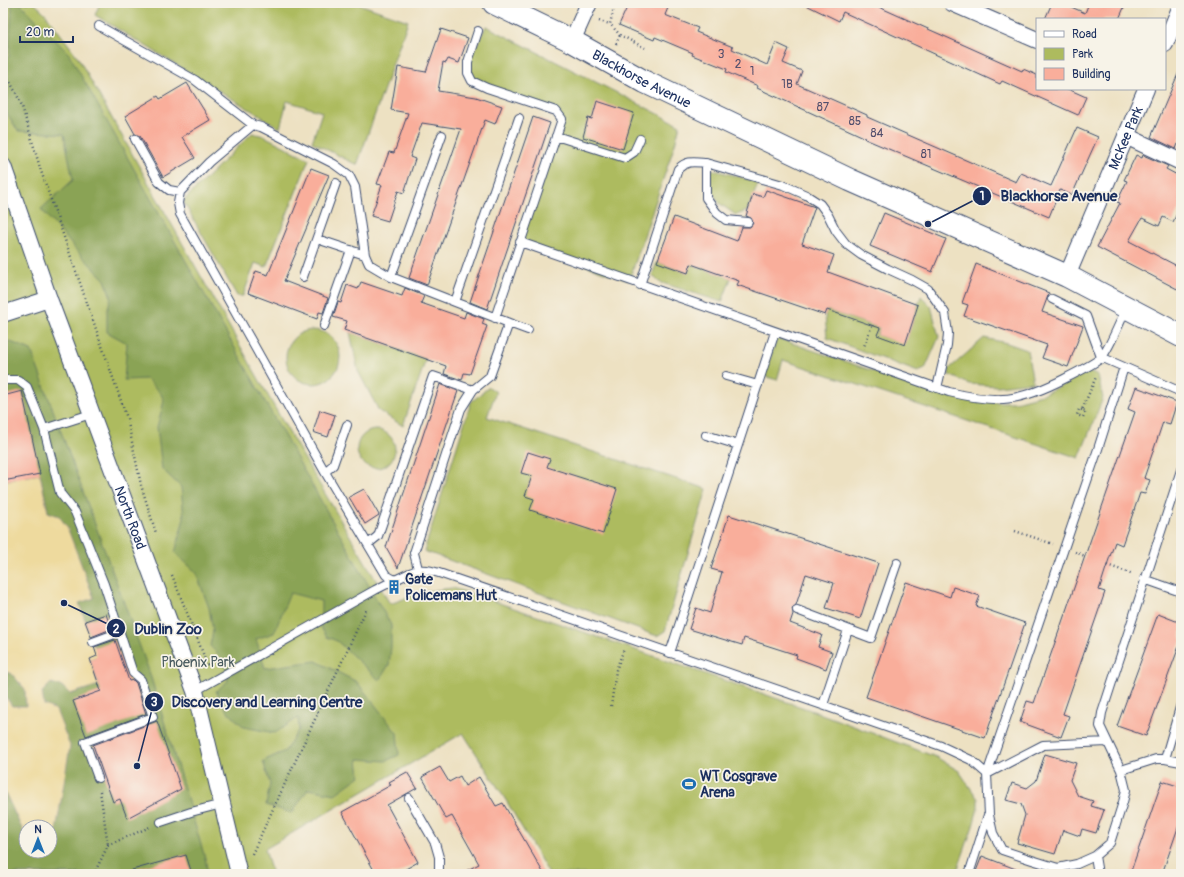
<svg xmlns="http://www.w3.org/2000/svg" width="1184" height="877" font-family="Pangolin,sans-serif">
  <rect width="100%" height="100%" fill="#f7f3e8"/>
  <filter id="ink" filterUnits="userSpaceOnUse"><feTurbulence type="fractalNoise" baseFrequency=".025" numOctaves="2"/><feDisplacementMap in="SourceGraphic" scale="8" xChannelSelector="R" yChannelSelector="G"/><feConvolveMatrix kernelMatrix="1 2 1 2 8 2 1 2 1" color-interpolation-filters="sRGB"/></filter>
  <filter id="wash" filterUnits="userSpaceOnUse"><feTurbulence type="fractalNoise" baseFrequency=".012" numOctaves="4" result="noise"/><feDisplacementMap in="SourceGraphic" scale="16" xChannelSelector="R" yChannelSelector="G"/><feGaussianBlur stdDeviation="0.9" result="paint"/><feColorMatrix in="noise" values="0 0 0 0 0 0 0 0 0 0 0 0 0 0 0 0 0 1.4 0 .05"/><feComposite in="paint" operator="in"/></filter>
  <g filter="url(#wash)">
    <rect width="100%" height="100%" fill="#ede1c2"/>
    <path fill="#adbb5e" stroke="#64755e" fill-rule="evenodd" d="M3,3H34L44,12L77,56L283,422L390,604L422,592L452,588L470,593L816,712L936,757L959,771L978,799V808L973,826L956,874H549L507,802L463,733L265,849L272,874H3ZM26,827H50V851H26Z
      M100,3H360L359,4L408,21L357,165L312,142L322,112L287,101L280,128L95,15Z
      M486,26L680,125L675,144L629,281L520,242L562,119L556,111L472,81L468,62Z
      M252,133L264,136L309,159L266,267L255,263L243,296H237L183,201Z
      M710,169L759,182L747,211L736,215L720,204L711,190Z
      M657,262L687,273L691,264L731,278L722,302L659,282L652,275Z
      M921,296L931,306L939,337L925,369L918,372L827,338L825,315L827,310L879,328L877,335L905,344Z
      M286 357a27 27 0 1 1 54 0a27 27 0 1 1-54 0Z
      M350,332L426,359L403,426L379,411L358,371Z
      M777,338L946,396L976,402H1015L1041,395L1069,382L1087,371L1098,376L1103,398L1079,458L783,360L777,380L764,376Z
      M984,338L1007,343L1027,350L1033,382L998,386L969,384L949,375V369Z
      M489,387L496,392L487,417L707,489L665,631L657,636L424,551L471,402Z
      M357 449a19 19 0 1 1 38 0a19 19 0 1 1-38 0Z"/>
    <path fill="#8aa355" stroke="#52695a" d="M12,3H20L69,54L391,625V647L389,665L379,680L337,641L327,637L321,628V601L290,593L274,633L256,639L265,668L316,661L357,682L397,733L399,755L386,761L358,759L360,776L335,794L308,789L292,813L266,805L270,784L263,761L285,751L299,729L298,718L275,733L244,727L227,711L216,691L228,681L224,660L210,646L213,631L209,608L196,572L175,553L184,518L181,487L162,469L157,427L164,401L161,394L147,379L124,380L127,343L107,332V311L111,297L105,280L79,253L41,209L73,180L64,134L18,131L3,107V59L9,57Z
      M3,339L31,350L149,671L205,858L208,874H3V788L26,837V851H50V834L56,831L42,692L51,683L62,686L71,694L99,685L90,659L97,656L79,603L94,598L59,516L48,512L40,474L3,481Z
      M3,672L11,673L25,689L26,706H12L5,696H3Z"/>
    <path fill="#eeda9e" stroke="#84847e" d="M40,474L48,512L59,516L67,527L94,598L79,603L98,656L90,659L99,685L70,694L62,686L51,683L42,692L44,705L56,710L70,746L56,831L50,834V827H26V837L3,788V696H5L12,706H26L25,689L11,673L3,672V481Z"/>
    <g id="blocks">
      <path fill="#f9ae9b" d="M629,3H670L665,15L698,28L696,32L733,47L732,49L767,65L776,43L789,49L783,63L802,71L797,84L867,115V117L1016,182L1021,173L1051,186L1077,128L1098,137L1072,195L1060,190L1049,217L865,139L866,138L757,88L758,86L726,72L727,69L692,55L693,53L655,37L654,40L619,25Z
        M802,3H870L1022,71L1023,69L1037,75V89H1068L1086,97L1078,115L1002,81L1000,84L843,12L839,21Z
        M1052,3H1062L1085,13L1089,3H1126L1119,19H1045Z
        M441,29L468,38L459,63L448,59L446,63L443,62L438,91L476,97L502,106L495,124L485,120L427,285L409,278L461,129L422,123L410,157L415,159L404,193L398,191L388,221L371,216L382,185L377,184L389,152L394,153L408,113L391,110L398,67L426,72Z
        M1181,67V136L1176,149L1151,137Z
        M187,83L210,120L182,137L195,158L163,177L140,136L135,134L125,116L158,96L160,99Z
        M597,101L634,113L623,149L583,137L588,118L592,119Z
        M533,117L550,123L487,309L470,302Z
        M1136,155L1142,158L1143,155L1168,166L1166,169L1181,177V205L1173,222L1163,217L1159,226L1142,218L1129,241L1181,268V291L1097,247L1120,203L1117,202L1127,181L1124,180Z
        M311,168L329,175L284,281L328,298L323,313L319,312L317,319L248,293L256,271L268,275Z
        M766,190L815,207L802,244L834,255L828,272L918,305L905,345L877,335L880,328L827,310L825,315L737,285L739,281L691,264L688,273L657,262L674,217L737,241L742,227H750L753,223L751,218L746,216L753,194L763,197Z
        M884,213L946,239L932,272L870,246Z
        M976,264L1049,293L1042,312L1083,326L1068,367L1042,358L1047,345L964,316L968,305L962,303Z
        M361,282L402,296L405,288L424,296L421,303L464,318L466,312L484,319L482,324L487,326L470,374L464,373L462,380L444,374L446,366L344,330L347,321L333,317L338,302L341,303L347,285L358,289Z
        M440,384L458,391L398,568L386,547Z
        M1136,387L1177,402L1170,424L1163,422L1144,478L1150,480L1145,494L1140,493L1122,545L1115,542L1107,565L1099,590L1105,592L1063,714L1069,716L1061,737L1020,722L1027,701L1034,703L1085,556L1135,412L1128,409Z
        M22,391L40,474L3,481V396Z
        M320,410L335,415L328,437L313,432Z
        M528,452L550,459L547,467L617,489L603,534L530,510L534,499L525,496L532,476L521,473Z
        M364,489L379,515L365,524L349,497Z
        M729,515L878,563L860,619L826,608L834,583L806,574L796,605L792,608L793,614L790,623L822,635L818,647L832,652L826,669L796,658L797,655L744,638L742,645L689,629L696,608L710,613L722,572L711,569Z
        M906,582L950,597L953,587L980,596L976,606L1025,623L985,738L866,697Z
        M106,614L111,629L91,637L85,621Z
        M1158,614L1181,623V641L1146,736L1117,726Z
        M115,640L129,681L133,680L136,683L146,714L86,736L73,701L101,691L90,659L97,656L94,647Z
        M157,721L181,789L127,818L120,799L113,802L93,745Z
        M1045,754L1076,763L1070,780L1078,796L1093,801L1091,806L1104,810L1096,833L1082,829L1080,836L1063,830L1055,854L1017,843L1025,815L1021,804L1006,800L1012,783L1027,788L1036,781Z
        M440,767L449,782L460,776L465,786L479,777L496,806L503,803L544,874H460L479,864L452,816L446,819L422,777Z
        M407,772L417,788L387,805L418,862L397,874H376L342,812L391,785L389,782Z
        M1162,781L1181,787V819L1162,874H1130Z
        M186,855L192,874H133L132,870Z
        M982,856L1026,873V874H975Z"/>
    </g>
  </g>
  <g filter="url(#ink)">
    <use href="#blocks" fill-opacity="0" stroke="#3a4a6d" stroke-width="1"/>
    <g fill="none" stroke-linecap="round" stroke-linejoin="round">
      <defs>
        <path id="service" d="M99,26L195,80L253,125
          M478,31L468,62V73L472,81L487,88L556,111L562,119L495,318
          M556,136L625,158L634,152L640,139
          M135,139L159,182L169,190L180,192
          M706,163V198L717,213L726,220L748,222
          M317,239L365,255
          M520,242L949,392C998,404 1019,402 1064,379C1074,374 1092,365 1101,358C1108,351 1121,320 1126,309
          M303,277L336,183
          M391,277L442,135
          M640,285L678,169C687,160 694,162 706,163L783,185L806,195L820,204L828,215L836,231L846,244L861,255L888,269L912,280L928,289L945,313L948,333L947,345L937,388
          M1052,299L1086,316L1101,357L1181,392
          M455,302L519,118
          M509,323L528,330
          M324,326L351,250
          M1124,367L1098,449L987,774L989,815L993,833L1002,850L1032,860L1058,868L1077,864L1095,856L1110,843L1123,802L1126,790L1121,770L1100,726L1102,713L1181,470
          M726,376L758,385
          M3,380H18L27,387L44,429L60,493L75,512L104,584L133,673L141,680L153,717L85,742L98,778
          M44,429L91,414
          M706,435L738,445
          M325,472L333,465L347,425
          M368,544L378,536L433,376L473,390
          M418,569L414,553L461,409L473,390L490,376L509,323L391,277L369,264L365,255L355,187L349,175L334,164L261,127L253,125L209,162L180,192L178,203L180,214L325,472L386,575L395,580C417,570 418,566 442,574L941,746L971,760L987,774
          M1144,579L1181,592
          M797,610L871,638L897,563
          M93,642L120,632
          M670,653L775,332
          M195,691L375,590L395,580
          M823,705L848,630
          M1165,759L1181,704
          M1121,770L1156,759H1165L1181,762
          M987,774L1043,745L1107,742
          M409,798L435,843L439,857V874
          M161,822L191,812L222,804
          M1095,856L1098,874
          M969,874L988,815"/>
        <g id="minor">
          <path d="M952,3L1037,40"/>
          <path d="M572,41L589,3"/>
          <path d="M1165,44L1181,6"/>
          <path d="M1126,136L1181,162"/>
          <path id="s1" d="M3,166L49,299L195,691L239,874"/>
          <path id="s2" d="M1067,276L1146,89"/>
          <path d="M3,314L49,299"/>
        </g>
        <g id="secondary">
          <path id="s3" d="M494,3L572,41L645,82L850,180L1067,276L1181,336"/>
        </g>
      </defs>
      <use href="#service" stroke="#3a4a6d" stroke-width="10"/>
      <use href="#minor" stroke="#3a4a6d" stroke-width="18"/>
      <use href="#secondary" stroke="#3a4a6d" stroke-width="24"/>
      <path stroke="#3a4a6d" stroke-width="2.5" stroke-dasharray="1 3" stroke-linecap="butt" d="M615,3L610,24L620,35L645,48
        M599,21L610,24
        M616,44L620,35
        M3,68L21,103L41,171L127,418L141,485L156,533
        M863,349L872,325
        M1082,410L1079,409L1077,415L1083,417L1086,411L1082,410L1096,377
        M1015,531L1053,544
        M1075,552L1085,556
        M1107,565L1133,574
        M172,575L208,666
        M611,706L616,670L624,649
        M100,791L108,845
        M252,854L366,610
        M67,874L70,872H94
        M94,874L108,845L150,827"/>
      <use href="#service" stroke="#fff" stroke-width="8"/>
      <use href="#minor" stroke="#fff" stroke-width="16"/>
      <use href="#secondary" stroke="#fff" stroke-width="22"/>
    </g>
  </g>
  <defs>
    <symbol id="building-bare" viewBox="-9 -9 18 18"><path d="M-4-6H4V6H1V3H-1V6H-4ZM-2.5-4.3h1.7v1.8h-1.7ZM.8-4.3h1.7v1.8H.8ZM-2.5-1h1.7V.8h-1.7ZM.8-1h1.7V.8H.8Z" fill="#1f6fb2" stroke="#f7f3e8" stroke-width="2.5" paint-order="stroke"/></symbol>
    <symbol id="stadium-bare" viewBox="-9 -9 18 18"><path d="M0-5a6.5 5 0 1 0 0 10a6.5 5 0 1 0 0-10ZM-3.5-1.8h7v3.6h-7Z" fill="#1f6fb2" stroke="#f7f3e8" stroke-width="2.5" paint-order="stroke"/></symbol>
  </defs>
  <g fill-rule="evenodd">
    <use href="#building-bare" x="384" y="577" width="20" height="20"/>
    <use href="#stadium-bare" x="679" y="774" width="20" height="20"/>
  </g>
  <g text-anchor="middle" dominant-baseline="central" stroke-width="3.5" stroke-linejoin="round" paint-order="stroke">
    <g font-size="12" fill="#524f6d">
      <text x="721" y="54">3</text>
      <text x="738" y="64">2</text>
      <text x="752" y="71">1</text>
      <text x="787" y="84">1B</text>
      <text x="823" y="107">87</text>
      <text x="855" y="121">85</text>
      <text x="877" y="133">84</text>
      <text x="926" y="154">81</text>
    </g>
    <g font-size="14" fill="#1b2f5e" stroke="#f7f3e8">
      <text stroke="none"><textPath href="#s3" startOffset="166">Blackhorse Avenue</textPath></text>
      <text stroke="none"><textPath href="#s2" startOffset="150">McKee Park</textPath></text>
      <text stroke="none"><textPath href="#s1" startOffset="374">North Road</textPath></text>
    </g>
    <g font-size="14" font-weight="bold" fill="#1b2f5e" stroke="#f7f3e8" text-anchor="start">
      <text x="405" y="579">Gate<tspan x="405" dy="16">Policemans Hut</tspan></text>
      <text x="700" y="776">WT Cosgrave<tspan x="700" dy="16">Arena</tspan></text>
    </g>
    <g font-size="14" fill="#47595e" stroke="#f7f3e8">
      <text x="198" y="662">Phoenix Park</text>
    </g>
  </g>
  <path fill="none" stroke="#1b2f5e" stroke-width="1.5" d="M928 224L982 196M64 603L116 628M137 766L154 702"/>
  <g fill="#1b2f5e" stroke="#f7f3e8" stroke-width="1.5">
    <circle cx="928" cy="224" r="4"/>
    <circle cx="64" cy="603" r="4"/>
    <circle cx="137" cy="766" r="4"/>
    <circle cx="982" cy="196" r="10"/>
    <circle cx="116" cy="628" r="10"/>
    <circle cx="154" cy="702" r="10"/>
  </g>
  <g font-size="12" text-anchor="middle" font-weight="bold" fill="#fff">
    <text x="982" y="200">1</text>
    <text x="116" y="633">2</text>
    <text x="154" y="706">3</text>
  </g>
  <g font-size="15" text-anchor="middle" font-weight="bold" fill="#1b2f5e" stroke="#f7f3e8" stroke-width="3.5" stroke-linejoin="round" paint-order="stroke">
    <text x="1059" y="201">Blackhorse Avenue</text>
    <text x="168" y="634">Dublin Zoo</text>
    <text x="267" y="707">Discovery and Learning Centre</text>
  </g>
  <rect width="1184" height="877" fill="none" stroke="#f7f3e8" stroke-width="16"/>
  <rect x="1036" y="18" width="130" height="72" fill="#f7f3e8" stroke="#9fa5b1"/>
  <rect x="1044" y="31" width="20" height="6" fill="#ffffff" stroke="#9fa5b1"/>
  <text x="1072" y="38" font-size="12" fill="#1b2f5e">Road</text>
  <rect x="1044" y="48" width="20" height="12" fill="#adbb5e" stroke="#9fa5b1"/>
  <text x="1072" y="58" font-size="12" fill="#1b2f5e">Park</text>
  <rect x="1044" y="68" width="20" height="12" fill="#f9ae9b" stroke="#9fa5b1"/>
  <text x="1072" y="78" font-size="12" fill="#1b2f5e">Building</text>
  <g transform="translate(38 839)"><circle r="19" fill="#f7f3e8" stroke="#9fa5b1"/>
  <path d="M0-3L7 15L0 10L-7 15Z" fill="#1f6fb2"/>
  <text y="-6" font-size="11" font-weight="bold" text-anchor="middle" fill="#1b2f5e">N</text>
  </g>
  <path d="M20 36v6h53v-6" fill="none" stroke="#1b2f5e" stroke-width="2"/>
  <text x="26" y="36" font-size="12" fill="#1b2f5e" stroke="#f7f3e8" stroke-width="3" paint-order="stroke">20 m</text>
</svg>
